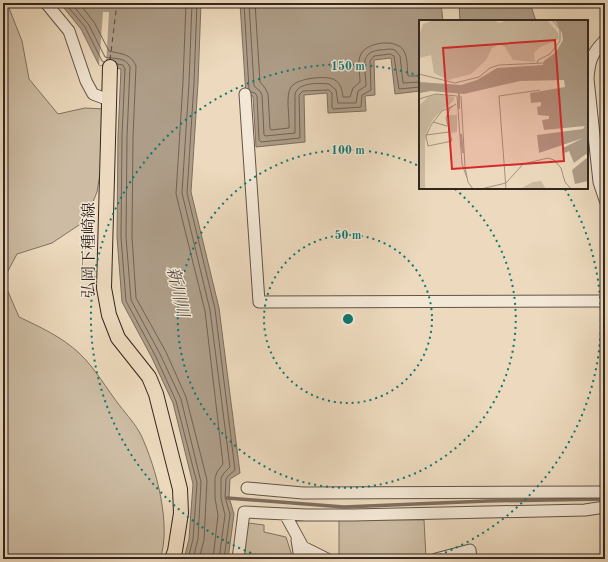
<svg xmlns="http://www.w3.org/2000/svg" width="608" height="562" font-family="'Old Standard TT','Noto Serif JP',serif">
  <rect width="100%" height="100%" fill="#eddabe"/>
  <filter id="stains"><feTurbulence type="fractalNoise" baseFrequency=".005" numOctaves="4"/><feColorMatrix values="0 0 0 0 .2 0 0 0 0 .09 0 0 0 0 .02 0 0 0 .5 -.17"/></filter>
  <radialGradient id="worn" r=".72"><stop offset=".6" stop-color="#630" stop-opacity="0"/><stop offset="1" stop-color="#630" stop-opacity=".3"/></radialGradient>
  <path fill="#cdbca3" stroke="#807262" d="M3,3H7L22,41L29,79L58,114L85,108L105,109V143L97,192L85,221L52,243L17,254L3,280L19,317C40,327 62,337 79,353C95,368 106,388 120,406C127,415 136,425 141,435C156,467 172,526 160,559H3Z
    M339,519L424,520L426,558L341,559L339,558Z
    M248,523L264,525V532L286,537L293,559H240Z"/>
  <path fill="#ae9d88" stroke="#7d6e5e" d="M60,3H201L198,83L191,192L219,308L240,473L230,479L229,497L234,514L228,559H184L189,539L193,484L173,403L152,358L122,302L117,237L118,136L121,69L99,65L81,29Z
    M240,3H441L443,21H420V91L395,94L391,58L374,60L375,95L365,96L366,111L328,113L327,93L304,95L305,142L256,147L253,96H246Z
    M459,3H530L536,21H460Z"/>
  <path fill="#eddabe" d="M103,12H109L106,66L99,65Z"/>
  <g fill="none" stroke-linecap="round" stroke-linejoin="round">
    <path stroke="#706254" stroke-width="1" d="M65,3L85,27L102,61L104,62
      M71,3L89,25L105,57C114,59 126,57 130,67L127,137L126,237L131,300L160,354L181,399L201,482L198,539L193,559
      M79,3L94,22L109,51C120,54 131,53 136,66L133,137L132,237L136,298L166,352L186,397L207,480L204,540L199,559
      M186,3L183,82L176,194L205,311L223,464L217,472L215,478V498L218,515L213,559
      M192,3L189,83L182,193L210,310L230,467L224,473L221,478V498L225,515L219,559
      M197,3L194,83L187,193L215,309L235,470L228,476L226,479L225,497L230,514L224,559
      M244,3L249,89
      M249,3L254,86L260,91L262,95L264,135L265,136L295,133V94C298,82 319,83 329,84L336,90L338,103H356L358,91L366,86C366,70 358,53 379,50C385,50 390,48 395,50L400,56L403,83L420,82
      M255,3L260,82L265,88L268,94L270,128L271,130L289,128C290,117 285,96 291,87C297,78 327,75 335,80C341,84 342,90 343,97H350L353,88L360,82C360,73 357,61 361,54C367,42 397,38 404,51C408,59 407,68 408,76H420
      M117,64L123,65L125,69L122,136L121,237L126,301L156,357L176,401L197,483L193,539L188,559
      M251,92L255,93L257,96L259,140L261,142L300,138L299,95L303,91L329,90L332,93V107L333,109L361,107L362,95L371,90L370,61L374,56L390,54L394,56L399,89L420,87"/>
    <path stroke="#7d6e5e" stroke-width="3.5" d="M227,498L344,507L487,501L605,499"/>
    <path stroke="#584a3f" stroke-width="1" stroke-dasharray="5 4" stroke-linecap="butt" d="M110,60L117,3"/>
    <defs>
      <path id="minor" d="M46,3L69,31L86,81L93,94L109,100
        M605,40C592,53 589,61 588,79L599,182L605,200
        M245,94L259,302L605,301
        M247,488L303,493L605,492
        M285,514L303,547L327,559
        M297,540L300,559
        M238,559L244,512L306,515H353L585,510L605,507
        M436,559L470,550L471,559"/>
      <path id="major" d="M110,67L104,288L109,315L118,338L149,377L156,394L180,489L181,513L175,551L172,559"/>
    </defs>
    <use href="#minor" stroke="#625448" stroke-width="13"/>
    <use href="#major" stroke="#332720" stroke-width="16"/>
    <use href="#minor" stroke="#f3e7d5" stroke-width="11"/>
    <use href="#major" stroke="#eddabe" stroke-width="14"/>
  </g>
  <g fill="none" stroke="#0f766e" stroke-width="2" stroke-dasharray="2 4">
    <circle cx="348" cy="319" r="84"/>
    <path d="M455 189A169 169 0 1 1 419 166"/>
    <path d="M268 559A253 253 0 0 1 420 76M565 189A253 253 0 0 1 428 559"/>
  </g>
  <g text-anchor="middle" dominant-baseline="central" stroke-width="3" stroke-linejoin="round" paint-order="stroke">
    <g font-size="16" fill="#332720" stroke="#f3e7d5">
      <text transform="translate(90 250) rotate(-90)">弘岡下種崎線</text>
    </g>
    <g font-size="17" font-style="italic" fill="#584a3f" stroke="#f3e7d5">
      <text transform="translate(177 292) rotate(78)">新川川</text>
    </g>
  </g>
  <g transform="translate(419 20)">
    <rect width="169" height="169" fill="#eddabe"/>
    <path d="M15,0H74L80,3L89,0H128L139,13L140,19L121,27L115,33L116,42L94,40L86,27L80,24L73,28L67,40L52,54L29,60L15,53L12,35L0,38V16L4,4ZM19,74L35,77V80L15,98L9,108L6,121V169H0V86L9,77ZM30,95H38V112L31,113ZM122,161L127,169H101L114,162Z" fill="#cdbca3"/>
    <path d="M136,0H169V136L167,134L155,143L150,131L146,133L144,128L164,118L120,133L118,115L164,109L166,106L125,110L123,100L130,99V96L119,95L118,87L122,86V82L112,83L111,73L146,67L145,60L101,61L45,74L12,71L1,73L0,77V62L42,65L58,60L78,48L124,45L125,41L137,32L144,20L143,13ZM169,137V161L156,164L153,150Z" fill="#ae9d88"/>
    <path fill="none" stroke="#ae9d88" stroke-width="2" d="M125,43L150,41L169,24M40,72V89M42,114L44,133"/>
    <path fill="none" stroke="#a3927f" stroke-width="1" d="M118,43L119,40L131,34L141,21V9L133,0M0,54L36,63L60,57L71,48L80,45L125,43M42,76L46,147L49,162L54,169M0,79L17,74L38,76L43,144L48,158M34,86L23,91L12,105L7,116L9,126L33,121L27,98L31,88L37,84M14,102L28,106M7,115L30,112M62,169L87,163L104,144L129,138L135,140L142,148L146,162L152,169M87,169L80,76L121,70"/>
    <path fill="#d62828" fill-opacity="0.15" stroke="#d62828" stroke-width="2" d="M136,20L145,141L33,149L24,28Z"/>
    <rect width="169" height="169" fill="none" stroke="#332720" stroke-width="2"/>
  </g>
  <circle cx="348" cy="319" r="6" fill="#0f766e" stroke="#f3e7d5" stroke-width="2"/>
  <g font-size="12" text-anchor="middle" font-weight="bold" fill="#0f766e" stroke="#f3e7d5" stroke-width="3" stroke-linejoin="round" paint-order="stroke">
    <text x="348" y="70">150 m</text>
    <text x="348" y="154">100 m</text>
    <text x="348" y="239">50 m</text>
  </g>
  <rect width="608" height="562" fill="none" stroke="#eddabe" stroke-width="16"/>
  <rect x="4" y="4" width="600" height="554" fill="none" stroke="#332720" stroke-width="2"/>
  <rect x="8" y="8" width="592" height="546" fill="none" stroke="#332720"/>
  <rect width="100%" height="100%" filter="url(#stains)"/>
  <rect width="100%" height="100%" fill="url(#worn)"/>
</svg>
